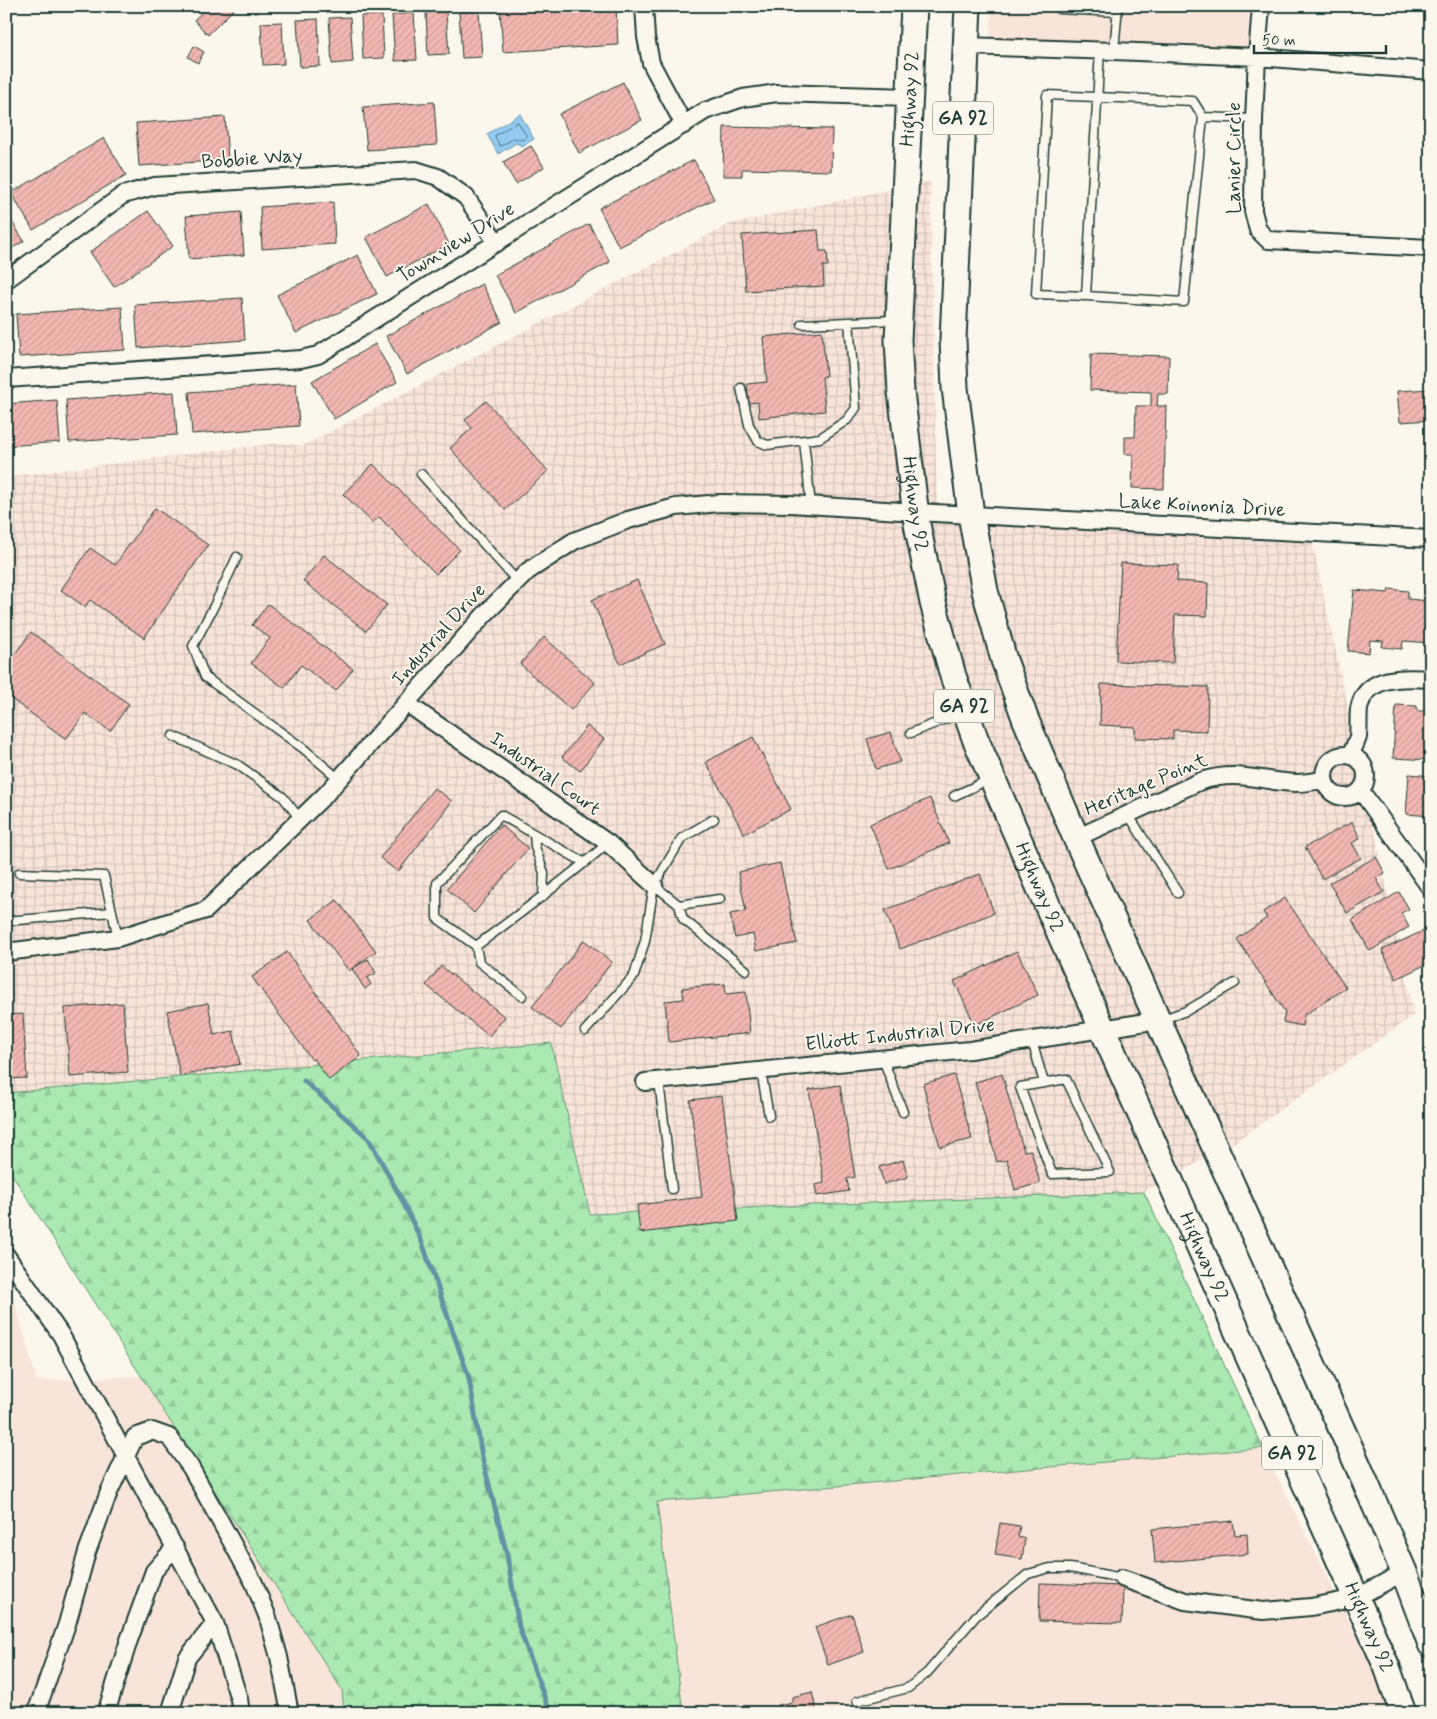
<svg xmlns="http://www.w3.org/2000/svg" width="1437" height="1719" font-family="Mynerve,sans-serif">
  <defs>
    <pattern id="industrial-grid" width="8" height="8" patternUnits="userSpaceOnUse" patternTransform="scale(1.25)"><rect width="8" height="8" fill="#f9e4da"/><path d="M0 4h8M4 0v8" fill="none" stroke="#d5c4bc"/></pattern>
    <pattern id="forest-firs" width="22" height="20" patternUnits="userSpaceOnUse" patternTransform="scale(1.25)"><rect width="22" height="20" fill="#aae9b1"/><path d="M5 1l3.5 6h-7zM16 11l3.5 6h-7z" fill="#92c999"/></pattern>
    <pattern id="building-hatch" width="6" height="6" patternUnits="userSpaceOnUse" patternTransform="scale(1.25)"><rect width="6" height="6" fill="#f3b7b1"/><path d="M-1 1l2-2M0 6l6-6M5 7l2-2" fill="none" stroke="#d09e99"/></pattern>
  </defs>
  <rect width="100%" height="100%" fill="#fbf7ec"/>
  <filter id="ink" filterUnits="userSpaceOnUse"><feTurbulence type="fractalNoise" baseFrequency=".02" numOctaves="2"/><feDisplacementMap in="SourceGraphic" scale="10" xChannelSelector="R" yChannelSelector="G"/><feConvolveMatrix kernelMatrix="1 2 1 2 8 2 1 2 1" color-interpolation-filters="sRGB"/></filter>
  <g filter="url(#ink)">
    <path fill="#f9e4da" d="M992,6H1261L1257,57L989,47Z
      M6,1290L14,1298L37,1381L141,1376L343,1690L344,1713H6Z
      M1263,1448L1379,1681L1389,1713H683L657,1502Z"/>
    <path fill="url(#industrial-grid)" d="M930,181L937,512L1311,536L1414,1015L1234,1143L1144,1192L590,1214L551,1043L6,1093V477L279,443L303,446L730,224Z"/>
    <path fill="url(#forest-firs)" stroke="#649372" d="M551,1043L590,1214L1144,1192L1263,1448L657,1502L683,1713H344L342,1690L6,1165V1093Z"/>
    <path fill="#92caf1" stroke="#6492a5" d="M520,114L534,139L522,146L516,143L498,154L487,134Z"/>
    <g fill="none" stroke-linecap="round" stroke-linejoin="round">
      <path stroke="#4d7580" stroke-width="1" d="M518,122L526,135V138L522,140L514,138L501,146L499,145L495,136Z"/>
      <path stroke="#6492a5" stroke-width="5" d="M304,1081L369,1139L402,1200L422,1242L469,1378L482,1457L507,1555L519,1627L550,1713"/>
    </g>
    <path fill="url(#building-hatch)" stroke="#1f3d34" d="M208,6H237L208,35L194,20Z
      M545,6H616L618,45L503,52L500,9Z
      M479,11L482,57L462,58L459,12Z
      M446,12L449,54L428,55L426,13Z
      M414,13L417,60L395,61L392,15Z
      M382,15L384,58L363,59L361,16Z
      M350,17L353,62L332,64L329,18Z
      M318,19L320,66L300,67L297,20Z
      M282,22L284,64L263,65L261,23Z
      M194,46L204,52L198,63L188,57Z
      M623,82L642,120L579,153L559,114Z
      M434,102L437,145L367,150L363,107Z
      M225,117L228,160L139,166L136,123Z
      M724,127L832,129L831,171L742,169V176H723Z
      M104,138L126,175L33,230L11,193Z
      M531,146L544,167L516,184L503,162Z
      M694,160L714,199L619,247L599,208Z
      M333,202L335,244L262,249L260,207Z
      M429,204L449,244L387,277L366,237Z
      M148,211L173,246L114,287L90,252Z
      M6,212L24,241L6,252Z
      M241,212L244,255L189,259L186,216Z
      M589,224L610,262L516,313L495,275Z
      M818,230L820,251H827L828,266H823L824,286L746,291L742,235Z
      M358,255L377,294L296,333L277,295Z
      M482,284L502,322L407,374L386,336Z
      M242,298L245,340L138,348L135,305Z
      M122,307L125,350L19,357L16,314Z
      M822,331L826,376L822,377L825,411L759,418L758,402L749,403L747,384L767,382L763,337Z
      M375,344L397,382L334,419L312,381Z
      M1091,354L1169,356L1168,394H1158L1157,406H1166L1164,489L1132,488L1133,454H1125V437H1135L1136,406H1151V392L1090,390Z
      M296,384L299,426L192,434L189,392Z
      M1431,389V420L1400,422L1397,391Z
      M174,392L177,435L69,442L66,400Z
      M57,400L60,442L6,446V404Z
      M486,401L548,471L505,510L450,448L472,428L465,420Z
      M373,464L460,550L436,574L379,517L373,523L343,494Z
      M155,508L208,545L144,638L90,600L85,607L61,590L90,548L115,565Z
      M324,555L387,605L366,631L303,581Z
      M1121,563L1178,565L1177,581L1208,583L1207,616L1175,615L1173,663L1116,661Z
      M637,580L665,644L620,664L592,600Z
      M1389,589L1408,591V599L1429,601L1431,591V651V643L1403,641L1402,649L1382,647L1383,641L1370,640L1369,653L1348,651L1354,590L1388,593Z
      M268,604L353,669L336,691L301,665L284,688L251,663L270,638L252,625Z
      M31,632L129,704L110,731L85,713L66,739L6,695V666Z
      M544,637L595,683L571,710L520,664Z
      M1101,684L1208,687L1207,731L1173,730V739L1135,738V727L1100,725Z
      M1396,705L1417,706V711H1431V760L1393,758Z
      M587,726L604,739L580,771L562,757Z
      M891,732L900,762L876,769L867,739Z
      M753,737L791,809L744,834L706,762Z
      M1409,774L1431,776V816L1406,814Z
      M434,788L452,801L398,872L380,858Z
      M930,798L949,843L889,869L870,824Z
      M1352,822L1360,838L1352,843L1361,858L1322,879L1305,847Z
      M501,825L528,848L474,913L447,889Z
      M1376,857L1385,873L1376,878L1384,892L1347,913L1329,883Z
      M780,863L797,943L756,951L753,934L735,938L730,914L746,911L738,872Z
      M980,874L994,913L900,949L885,910Z
      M1399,892L1409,909L1401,913L1409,927L1370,951L1352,920Z
      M1285,898L1346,988L1304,1015L1302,1026L1283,1022L1285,1012L1237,939L1267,918L1263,912Z
      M337,900L376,951L349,971L310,920Z
      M1425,930L1431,942L1426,945L1431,954V962L1396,979L1382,950Z
      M584,940L612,962L561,1029L532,1007Z
      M1017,951L1038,995L975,1025L954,981Z
      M287,952L361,1056L329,1080L314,1059L312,1060L252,977Z
      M368,959L376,973L367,978L371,984L365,989L352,969Z
      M441,966L505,1017L489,1036L426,985Z
      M725,984L726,994L746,992L750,1033L669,1042L665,1001L684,999L682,988Z
      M123,1003L128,1072L70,1077L65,1008Z
      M208,1003L214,1035L233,1031L240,1064L180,1076L167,1011Z
      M23,1014L27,1078L6,1079V1015Z
      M1002,1074L1024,1151L1031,1150L1040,1183L1015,1190L1007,1160L997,1162L975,1082Z
      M954,1075L972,1139L940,1147L923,1084Z
      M840,1085L855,1177L847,1179L849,1191L817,1196L815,1185L824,1183L809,1090Z
      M722,1096L738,1221L640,1233L637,1205L702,1197L690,1100Z
      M903,1160L908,1177L884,1184L879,1167Z
      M1233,1521L1235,1535L1247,1534L1248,1554L1155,1563L1152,1529Z
      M1000,1523L1020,1526L1018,1537L1025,1539L1022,1559L995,1555Z
      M1040,1583L1123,1586L1122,1623L1039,1621Z
      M852,1614L864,1652L828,1665L815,1627Z
      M812,1692L817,1713H780L778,1705L792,1702V1697Z"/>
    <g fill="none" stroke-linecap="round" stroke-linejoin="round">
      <defs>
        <path id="lane" d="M1056,6L1059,9L1117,12
          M1100,50L1086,296L1036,294L1047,95L1193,101L1203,117
          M1114,51L1118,6
          M1086,296L1184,302L1203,117L1254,119
          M802,324L895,320
          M741,388L749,425L758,441L767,445L820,438L847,420L856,408L849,322
          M804,441L811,506
          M421,474L517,581
          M237,557L214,606L193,646L205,677L304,749L339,779
          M911,733L963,712
          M173,736L238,765L283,797L300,819
          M954,796L990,779
          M1128,814L1178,893
          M534,834L535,847L544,873L543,897
          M585,863L501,815L437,883V918L476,946C521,913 565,880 608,843
          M19,873L104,876L118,938
          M654,885L679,905L683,919L746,970
          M679,905L720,899
          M6,921L112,912
          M476,946L479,962L522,996
          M1160,1020L1186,1011L1235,983
          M585,1031L634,976L645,941L654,885L682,838L714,819
          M1032,1041L1044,1083L1020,1087L1052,1174L1110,1172L1066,1079L1044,1083
          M883,1059L903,1112
          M761,1071L769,1116
          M659,1081L672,1189
          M857,1701L908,1688L927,1673L976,1616L1028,1574L1050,1568H1070L1122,1578"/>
        <path id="street" d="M644,6L646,37L651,63L684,125
          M966,46L1114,51L1257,57L1261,6
          M1431,71L1257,57L1254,119L1253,211L1258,230L1268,240L1431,248
          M6,280L123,195L155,186L416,170L438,177L466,197L497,243
          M6,379L301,359L318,355L705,111L743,98L777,93L910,97
          M406,703L608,843L654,885
          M1324 776a21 21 0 1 1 42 0a21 21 0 1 1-42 0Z
          M1351,755C1353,749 1356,743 1358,737C1359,728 1358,718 1359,709C1365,675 1404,677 1431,679
          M1361,791L1431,889
          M1076,838L1201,781C1239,769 1260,782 1297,783C1306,783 1315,781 1324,780
          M6,952L118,938L206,910L326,794L485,614L528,571L574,541L628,520L676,507L720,503L791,504L916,512L1431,539
          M645,1082L970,1050L1159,1020
          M6,1255L61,1335L215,1623L239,1699L241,1713
          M1122,1578L1185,1601L1263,1611L1311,1607L1356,1598L1404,1572
          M36,1713L67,1624L87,1552L109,1492L135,1437L152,1431L169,1437L191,1468L254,1583L268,1618L279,1657L290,1713
          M106,1713L129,1640L154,1571L175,1547
          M170,1713L187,1658L215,1623"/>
        <g id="primary">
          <path id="s1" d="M914,6L898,340L901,392L917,524L933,603L953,676L975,738L1041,891L1387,1667L1403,1713"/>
          <path d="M968,6L953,340L955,388L971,515L985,591L1004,660L1025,718L1076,838L1356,1461L1404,1572L1431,1644"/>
        </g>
      </defs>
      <use href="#lane" stroke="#1f3d34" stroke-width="11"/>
      <use href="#street" stroke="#1f3d34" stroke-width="20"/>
      <use href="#primary" stroke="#1f3d34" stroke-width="29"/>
      <use href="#lane" stroke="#fbf7ec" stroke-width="8"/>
      <use href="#street" stroke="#fbf7ec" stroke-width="16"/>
      <use href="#primary" stroke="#fbf7ec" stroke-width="25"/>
    </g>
  </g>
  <g text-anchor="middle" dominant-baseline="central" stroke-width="4" stroke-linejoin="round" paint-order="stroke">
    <g fill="#fbf7ec" stroke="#61756b" stroke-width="1">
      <rect x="933" y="101.5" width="60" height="33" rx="4"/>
      <rect x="934" y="689.5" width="60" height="33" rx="4"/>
      <rect x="1262" y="1436.5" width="60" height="33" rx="4"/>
    </g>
    <g font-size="19" font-weight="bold" fill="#1f3d34">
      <text x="963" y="118">GA 92</text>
      <text x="964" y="706">GA 92</text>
      <text x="1292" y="1453">GA 92</text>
    </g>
    <g font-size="20" fill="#1f3d34" stroke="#fbf7ec">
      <text transform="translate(910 99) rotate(-87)">Highway 92</text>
      <text transform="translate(1234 158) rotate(-90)">Lanier Circle</text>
      <text transform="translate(252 159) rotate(-4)">Bobbie Way</text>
      <text transform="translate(456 243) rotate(-32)">Townview Drive</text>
      <text stroke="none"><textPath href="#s1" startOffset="499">Highway 92</textPath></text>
      <text transform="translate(1202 506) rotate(3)">Lake Koinonia Drive</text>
      <text transform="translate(439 635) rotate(-48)">Industrial Drive</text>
      <text transform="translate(545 774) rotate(35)">Industrial Court</text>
      <text transform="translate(1146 785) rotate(-23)">Heritage Point</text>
      <text stroke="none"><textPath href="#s1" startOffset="904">Highway 92</textPath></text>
      <text transform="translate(900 1035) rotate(-6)">Elliott Industrial Drive</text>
      <text stroke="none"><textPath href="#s1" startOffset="1309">Highway 92</textPath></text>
      <text stroke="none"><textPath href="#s1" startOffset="1714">Highway 92</textPath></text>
    </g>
  </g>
  <rect width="1437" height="1719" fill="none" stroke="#fbf7ec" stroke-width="25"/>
  <rect x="12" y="12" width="1412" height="1694" fill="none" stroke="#1f3d34" stroke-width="2" filter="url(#ink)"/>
  <path d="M1254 45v8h132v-8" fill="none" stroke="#1f3d34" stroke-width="2.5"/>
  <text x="1262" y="45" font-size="15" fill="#1f3d34" stroke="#fbf7ec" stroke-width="4" paint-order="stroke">50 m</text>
</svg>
